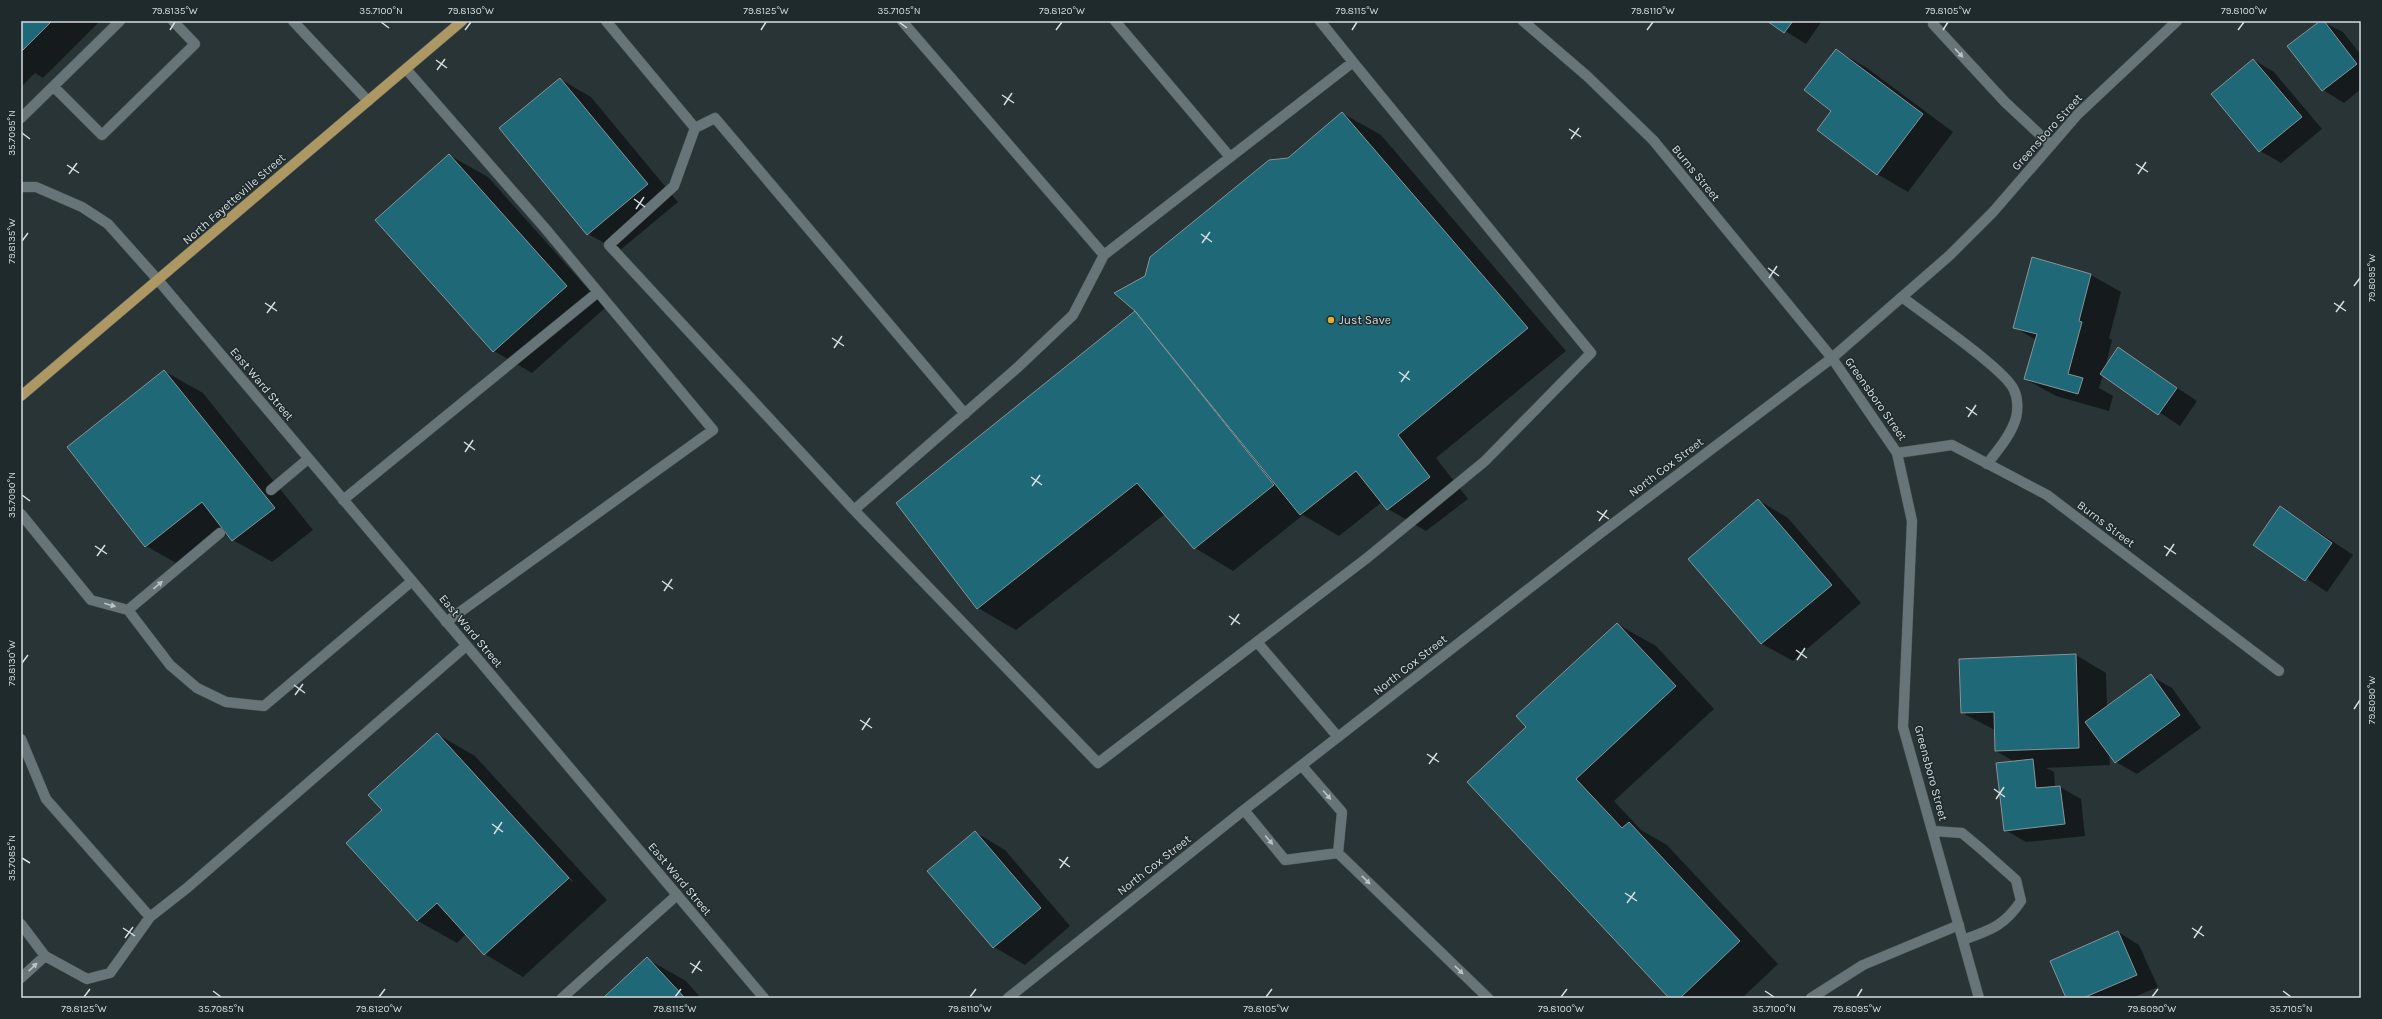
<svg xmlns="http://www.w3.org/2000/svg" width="2382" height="1019" font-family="Karla,sans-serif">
  <rect width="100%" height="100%" fill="#283436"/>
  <path fill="#0007" fill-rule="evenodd" d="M21,21H100L43,78L35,73L21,87Z
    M1769,21H1822L1806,44Z
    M2321,21L2343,32L2361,55V89L2344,103L2323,90Z
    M1836,50L1867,68L1953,132L1908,192L1877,174L1833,111Z
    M2254,60L2274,72L2322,129L2281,163L2260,151Z
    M560,79L591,97L678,202L619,251L588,234Z
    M1342,113L1381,135L1566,351L1436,458L1468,499L1426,531L1388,509L1382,502L1339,536L1303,515L1233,571L1195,548L1165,514L1016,630L978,608L898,503L1136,311L1146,276Z
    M449,155L488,177L605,308L532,373L494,351Z
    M2033,259L2091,275L2121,292L2109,338L2112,340L2105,368L2119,349L2197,401L2180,426L2103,375L2099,388L2113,396L2109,411L2056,396L2025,379L2036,340L2014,327Z
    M164,371L203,393L313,530L272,562L233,540L228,534L185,568L146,546Z
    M1758,500L1788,518L1861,603L1793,661L1762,644L1689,559Z
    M2281,507L2353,555L2327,592L2255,544Z
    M1617,624L1656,646L1714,709L1614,801L1641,830L1667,845L1778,964L1742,998H1670L1527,727Z
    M2076,655L2106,673L2107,707L2151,676L2172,688L2201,728L2137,774L2116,762L2109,752L2110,765L2046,768L2054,772L2055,787H2060L2081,799L2085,836L2026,842L2005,830L2015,762L1996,751L1995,730L1962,713Z
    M437,734L475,756L607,900L523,977L485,954L466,934L457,943L418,921L347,843L383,810ZM464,764H466L573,881L572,882Z
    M975,832L1005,850L1070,926L1025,965L994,947L929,871Z
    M2118,932L2139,945L2158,987L2132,998H2067Z
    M647,959L686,981L701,998H605Z"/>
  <path fill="#1f6877" stroke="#879497" d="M21,21H52L21,52Z
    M1767,21H1793L1784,33Z
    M2320,21H2324L2357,64L2322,91L2287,46Z
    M1836,49L1923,114L1877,175L1817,130L1831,111L1804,90Z
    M2253,59L2302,117L2259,152L2211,94Z
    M560,78L648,184L587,235L499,128Z
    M1342,112L1528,328L1398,435L1430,477L1387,510L1356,471L1300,515L1135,311L1114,293L1145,276L1150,257L1269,160L1288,158Z
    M449,154L567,286L493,352L375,220Z
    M2032,257L2091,274L2079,321L2082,322L2068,374L2083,378L2078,394L2024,379L2037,334L2013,328Z
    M1135,311L1274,485L1194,549L1137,483L977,609L896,503Z
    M2118,347L2177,388L2158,415L2100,374Z
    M164,370L275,508L232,541L202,502L145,547L67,447Z
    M1758,499L1832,585L1761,644L1688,559Z
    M2280,506L2332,543L2305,581L2253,545Z
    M1617,623L1676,686L1576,779L1622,828L1629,822L1740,941L1680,998H1669L1467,782L1526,727L1516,716Z
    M2076,654L2079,748L1995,751L1994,712L1961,713L1959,659Z
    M2151,674L2180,715L2115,763L2085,722Z
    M437,733L569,878L484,955L437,903L417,921L346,843L382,810L368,795Z
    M2033,759L2036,788L2060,786L2065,824L2004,831L1996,763Z
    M975,831L1041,908L993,948L927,871Z
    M2118,931L2137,975L2083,998H2066L2050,961Z
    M647,957L685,998H603Z"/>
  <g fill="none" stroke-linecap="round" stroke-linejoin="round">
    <defs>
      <path id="lane" d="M606,21L695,128L715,118L965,414
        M902,21L1104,255
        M1115,21L1230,157
        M1320,21L1353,62
        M1933,24L2005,102L2051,145
        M1353,62L1591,353L1485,461L1367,558L1098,763L854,510L1017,368L1073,315L1104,255Z
        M406,69L544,227L713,430L446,622
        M55,88L102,135L195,44L173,21
        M21,118L120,21
        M695,128L674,186L609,245L854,510
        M21,187H36L82,207L108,224L158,280
        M1902,297C1924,314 2006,370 2014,390C2018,398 2018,410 2016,418C2011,435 1998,450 1987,464
        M271,490L308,459
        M343,500L598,292
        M21,514L91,600L128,610L170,665L197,688L226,702L264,706L412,581
        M128,610L220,533
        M1257,642L1338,737
        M21,739L46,799L150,917L110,973L87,979L45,956L21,924
        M1302,766L1342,812L1338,853
        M1244,810L1285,860L1338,853
        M1933,831L1962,833L1980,848L2016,880L2021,901C2004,926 1991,930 1963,940
        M1338,853L1488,998
        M150,917L187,888L466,646
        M21,978L45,956
        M562,998L677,895
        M1811,998L1863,965L1959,925"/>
      <path id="street" d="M293,21L368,101
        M158,280L764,998
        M1897,453L1952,445L2047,495L2279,671
        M1008,998L1244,810L1598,535L1832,358L1653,140L1587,76L1523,21
        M1979,998L1903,727L1912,521L1897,453L1832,358L1950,255L1993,212L2078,114L2177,21"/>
      <path id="primary" d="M21,396L462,21"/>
    </defs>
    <use href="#lane" stroke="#485154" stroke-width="11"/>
    <use href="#street" stroke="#485154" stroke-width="11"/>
    <use href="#primary" stroke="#485154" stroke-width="11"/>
    <use href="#lane" stroke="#687578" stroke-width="10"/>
    <use href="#street" stroke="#687578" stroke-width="10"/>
    <use href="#primary" stroke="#ad9763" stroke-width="10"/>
  </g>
  <defs><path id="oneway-solid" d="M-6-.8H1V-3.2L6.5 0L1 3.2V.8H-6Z"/></defs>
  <g fill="#bac3c5">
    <use href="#oneway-solid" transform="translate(1959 53) rotate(47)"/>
    <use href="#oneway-solid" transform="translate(158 585) rotate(-40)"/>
    <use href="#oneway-solid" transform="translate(110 605) rotate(16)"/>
    <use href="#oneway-solid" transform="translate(1327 795) rotate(49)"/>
    <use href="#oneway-solid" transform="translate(1269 840) rotate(50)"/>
    <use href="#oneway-solid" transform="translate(1366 880) rotate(44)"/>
    <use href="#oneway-solid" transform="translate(33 967) rotate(-44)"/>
    <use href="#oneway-solid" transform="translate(1459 970) rotate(44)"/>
  </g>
  <path fill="none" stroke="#d6dddf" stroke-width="1.5" d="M381,22L389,28M899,22L907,28M170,30L175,22M465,30L471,22M761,30L766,22M1056,30L1062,22M1352,30L1357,22M1647,30L1653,22M1943,30L1948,22M2238,30L2244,22M436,60L447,68M437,70L445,59M1002,95L1014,103M1004,105L1012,93M1569,129L1581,137M22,133L30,139M1571,139L1579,128M2136,164L2148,172M67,165L79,173M69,174L77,163M2138,174L2146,162M634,199L645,207M636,209L644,197M1201,234L1212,242M22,241L28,233M1202,243L1210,232M1768,268L1779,276M1769,278L1777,266M2354,286L2360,278M265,303L277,311M2334,303L2346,311M2336,312L2344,301M267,313L275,302M832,338L844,346M834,348L842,336M1399,372L1410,380M1401,382L1409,371M1966,407L1977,415M1968,417L1976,405M464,442L475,450M465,452L473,440M1031,477L1042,485M1032,486L1040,475M22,495L30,501M1597,511L1609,519M1599,521L1607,510M95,546L107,554M2164,546L2176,554M97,556L105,545M2166,556L2174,544M662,581L673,589M664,591L672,579M1229,616L1240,624M1231,625L1239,614M1796,650L1807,658M1797,660L1805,648M22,663L28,655M294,685L305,693M295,695L303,684M2354,709L2360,700M860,720L872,728M862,730L870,718M1427,754L1439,762M1429,764L1437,753M1994,789L2005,797M1996,799L2004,787M492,824L503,832M494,834L502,822M22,858L30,863M1059,859L1070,867M1060,868L1068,857M1625,893L1637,901M1627,903L1635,892M123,928L135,936M2192,928L2204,936M125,938L133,927M2194,938L2202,926M690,963L702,971M692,973L700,961M213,991L221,997M1765,991L1774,997M2283,991L2291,997M84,997L90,989M379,997L385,989M675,997L681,989M970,997L976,989M1266,997L1272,989M1561,997L1567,989M1857,997L1862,989M2152,997L2158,989"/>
  <circle fill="#e5ad36" stroke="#1f2a2c" stroke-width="1.5" cx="1331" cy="320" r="4"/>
  <g text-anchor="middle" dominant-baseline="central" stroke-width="3" stroke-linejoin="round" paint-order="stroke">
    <g font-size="12" fill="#d6dddf" stroke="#1f2a2c">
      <text transform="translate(2047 132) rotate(-48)">Greensboro Street</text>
      <text transform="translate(1696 173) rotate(51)">Burns Street</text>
      <text transform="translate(234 199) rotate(-41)">North Fayetteville Street</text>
      <text transform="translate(262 384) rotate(50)">East Ward Street</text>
      <text transform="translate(1876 399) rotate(55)">Greensboro Street</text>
      <text transform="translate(1666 467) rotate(-37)">North Cox Street</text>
      <text transform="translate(2106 524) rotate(37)">Burns Street</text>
      <text transform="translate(471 631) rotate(50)">East Ward Street</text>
      <text transform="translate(1410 665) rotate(-38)">North Cox Street</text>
      <text transform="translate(1931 773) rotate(75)">Greensboro Street</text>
      <text transform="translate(1154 865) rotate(-38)">North Cox Street</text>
      <text transform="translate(680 879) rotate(50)">East Ward Street</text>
    </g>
    <g font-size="12" fill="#d6dddf" stroke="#1f2a2c" text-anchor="start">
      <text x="1339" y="320">Just Save</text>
    </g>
  </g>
  <rect width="2382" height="1019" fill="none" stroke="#1f2a2c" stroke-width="44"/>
  <rect x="22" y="22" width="2338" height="975" fill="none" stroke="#d6dddf" stroke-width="1.5"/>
  <g font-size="10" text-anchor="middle" fill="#d6dddf">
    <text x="175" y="14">79.8135°W</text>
    <text x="381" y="14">35.7100°N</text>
    <text x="471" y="14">79.8130°W</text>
    <text x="766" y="14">79.8125°W</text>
    <text x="899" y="14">35.7105°N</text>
    <text x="1062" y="14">79.8120°W</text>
    <text x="1357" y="14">79.8115°W</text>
    <text x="1653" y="14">79.8110°W</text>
    <text x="1948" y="14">79.8105°W</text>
    <text x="2244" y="14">79.8100°W</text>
    <text transform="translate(11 133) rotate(-90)" y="4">35.7095°N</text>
    <text transform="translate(11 241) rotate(-90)" y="4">79.8135°W</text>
    <text transform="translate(2371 278) rotate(-90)" y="4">79.8095°W</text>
    <text transform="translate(11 495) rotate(-90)" y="4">35.7090°N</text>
    <text transform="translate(11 663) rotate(-90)" y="4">79.8130°W</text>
    <text transform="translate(2371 700) rotate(-90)" y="4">79.8090°W</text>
    <text transform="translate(11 858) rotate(-90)" y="4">35.7085°N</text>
    <text x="84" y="1012">79.8125°W</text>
    <text x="221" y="1012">35.7085°N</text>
    <text x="379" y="1012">79.8120°W</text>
    <text x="675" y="1012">79.8115°W</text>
    <text x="970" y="1012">79.8110°W</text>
    <text x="1266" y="1012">79.8105°W</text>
    <text x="1561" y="1012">79.8100°W</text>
    <text x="1774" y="1012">35.7100°N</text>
    <text x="1857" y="1012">79.8095°W</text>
    <text x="2152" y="1012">79.8090°W</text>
    <text x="2291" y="1012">35.7105°N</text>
  </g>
</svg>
